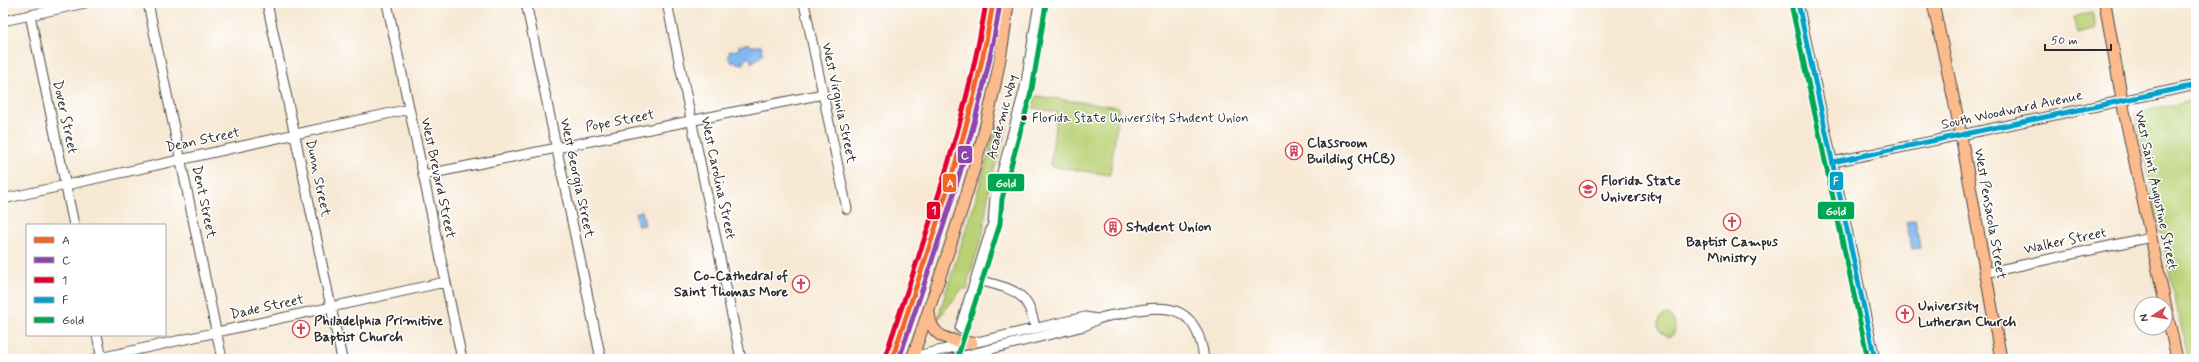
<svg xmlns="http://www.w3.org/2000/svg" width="2199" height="362" font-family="Mynerve,sans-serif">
  <rect width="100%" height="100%" fill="#fff"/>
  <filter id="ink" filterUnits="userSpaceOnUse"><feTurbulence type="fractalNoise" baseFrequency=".025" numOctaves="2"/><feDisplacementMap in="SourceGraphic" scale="8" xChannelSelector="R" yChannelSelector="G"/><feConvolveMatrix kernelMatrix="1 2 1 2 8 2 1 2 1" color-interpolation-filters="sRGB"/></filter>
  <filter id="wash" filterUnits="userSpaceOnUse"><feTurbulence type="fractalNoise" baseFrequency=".012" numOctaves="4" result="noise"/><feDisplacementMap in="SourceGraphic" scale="16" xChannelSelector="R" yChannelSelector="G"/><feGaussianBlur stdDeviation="0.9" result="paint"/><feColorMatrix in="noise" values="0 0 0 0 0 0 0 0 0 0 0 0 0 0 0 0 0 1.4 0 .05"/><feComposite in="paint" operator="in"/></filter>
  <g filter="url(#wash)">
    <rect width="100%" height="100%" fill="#f7e8d3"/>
    <path fill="#b9d075" stroke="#727e50" d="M2092,12L2096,28L2077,33L2073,17Z
      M1035,96L1119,107L1110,175L1050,166L1057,112L1033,108Z
      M2196,100V359H2188L2135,113Z
      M997,125L1007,127L989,187L983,234L968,280V289H962L937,320L974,204Z
      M1669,314C1675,321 1676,326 1674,334L1669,337L1661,332C1657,324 1658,315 1669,314Z"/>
    <path fill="#83b7f1" stroke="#57718e" d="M749,44L751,46H761L763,55L751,63V59L746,57L744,60V64L731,62L728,56L730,51L738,50L739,46Z
      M642,211L645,225L638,226L635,213Z
      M1915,220L1920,248L1912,249L1906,222Z"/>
  </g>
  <g filter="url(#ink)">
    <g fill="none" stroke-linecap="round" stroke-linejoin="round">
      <path stroke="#cec2b1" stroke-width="9" stroke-dasharray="9 4.5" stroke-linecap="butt" d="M950,359L960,328"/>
      <defs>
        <path id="minor" d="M148,3L222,359
          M267,3L342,359
          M387,3L462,359
          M526,3L601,359
          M667,3L741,359
          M804,3L847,209
          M1798,3L1875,359
          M30,15L74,225
          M3,21L85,3
          M1833,162L2196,85
          M423,175L823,94
          M3,199L409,109
          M1985,273L2151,237
          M976,279C1011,290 1028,288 1035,328
          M960,328L993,223L995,198L1025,88L1039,3
          M97,335L102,359
          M95,359L445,282
          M903,359L1085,317L1097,319
          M951,359L1084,326C1089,324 1093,321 1098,319C1107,315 1118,315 1128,312C1172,302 1198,309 1204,359"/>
        <path id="major" d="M1933,3L1959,124L2001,359
          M2105,3L2124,111L2177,359
          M929,312C930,338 950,341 972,343
          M892,359C930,242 977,125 993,3
          M912,359C951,243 995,126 1008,3"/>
      </defs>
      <use href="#minor" stroke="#4a4744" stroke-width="11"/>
      <use href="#major" stroke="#4a4744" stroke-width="13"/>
      <use href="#minor" stroke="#fff" stroke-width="9"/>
      <use href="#major" stroke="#fbbb8d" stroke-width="11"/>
      <defs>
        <path id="bus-1" d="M892,359C931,241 973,126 993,3"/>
        <path id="bus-2" d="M899,359C938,242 980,127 1000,4"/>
        <path id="bus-3" d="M885,357C924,240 966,125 986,3"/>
        <path id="bus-4" d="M1798,3L1875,359
          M1833,162L2196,85"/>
        <path id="bus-5" d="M1791,4L1868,359
          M957,359L1000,224L1002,199L1032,89L1046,4"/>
      </defs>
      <use href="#bus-1" stroke="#fff" stroke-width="8"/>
      <use href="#bus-2" stroke="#fff" stroke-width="8"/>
      <use href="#bus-3" stroke="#fff" stroke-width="8"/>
      <use href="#bus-4" stroke="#fff" stroke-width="8"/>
      <use href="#bus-5" stroke="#fff" stroke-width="8"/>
      <use href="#bus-1" stroke="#f26522" stroke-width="5"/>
      <use href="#bus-2" stroke="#8e44ad" stroke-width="5"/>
      <use href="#bus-3" stroke="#e4002b" stroke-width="5"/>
      <use href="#bus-4" stroke="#03a1c9" stroke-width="5"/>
      <use href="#bus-5" stroke="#00a651" stroke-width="5"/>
    </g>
  </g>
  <defs>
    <symbol id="building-ring" viewBox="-11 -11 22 22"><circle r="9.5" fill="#fff" stroke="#d1495b" stroke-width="1.5"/><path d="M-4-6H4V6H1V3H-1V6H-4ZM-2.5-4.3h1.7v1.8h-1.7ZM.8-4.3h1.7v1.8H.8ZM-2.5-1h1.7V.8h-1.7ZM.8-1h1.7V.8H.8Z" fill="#d1495b"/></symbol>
    <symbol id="university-ring" viewBox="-11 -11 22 22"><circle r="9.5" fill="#fff" stroke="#d1495b" stroke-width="1.5"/><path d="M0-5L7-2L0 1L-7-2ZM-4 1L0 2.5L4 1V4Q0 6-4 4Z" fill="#d1495b"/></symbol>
    <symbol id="church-ring" viewBox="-11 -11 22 22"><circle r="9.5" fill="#fff" stroke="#d1495b" stroke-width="1.5"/><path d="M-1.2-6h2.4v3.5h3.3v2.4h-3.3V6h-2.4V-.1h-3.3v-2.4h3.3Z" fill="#d1495b"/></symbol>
  </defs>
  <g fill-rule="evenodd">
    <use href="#building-ring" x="1284" y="141" width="20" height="20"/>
    <use href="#university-ring" x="1578" y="179" width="20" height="20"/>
    <use href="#church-ring" x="1722" y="212" width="20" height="20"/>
    <use href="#building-ring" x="1103" y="217" width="20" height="20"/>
    <use href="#church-ring" x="791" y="274" width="20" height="20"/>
    <use href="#church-ring" x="1895" y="304" width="20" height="20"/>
    <use href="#church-ring" x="291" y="319" width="20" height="20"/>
  </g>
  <circle fill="#2b2b2b" stroke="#fff" stroke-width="1.5" cx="1024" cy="118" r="3.5"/>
  <g text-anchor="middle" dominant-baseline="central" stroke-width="3" stroke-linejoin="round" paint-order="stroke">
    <g font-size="13" fill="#2b2b2b" stroke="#fff" text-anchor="start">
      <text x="1032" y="118">Florida State University Student Union</text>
    </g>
    <g font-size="14" fill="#2b2b2b" stroke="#fff">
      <text transform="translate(839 103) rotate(78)">West Virginia Street</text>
      <text transform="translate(2012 110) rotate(-12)">South Woodward Avenue</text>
      <text transform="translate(65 117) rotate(78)">Dover Street</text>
      <text transform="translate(1002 117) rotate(-75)">Academic Way</text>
      <text transform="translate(620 121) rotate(-11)">Pope Street</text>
      <text transform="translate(203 140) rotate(-12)">Dean Street</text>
      <text transform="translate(318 178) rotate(78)">Dunn Street</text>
      <text transform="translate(438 178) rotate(78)">West Brevard Street</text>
      <text transform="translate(577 178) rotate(78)">West Georgia Street</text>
      <text transform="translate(718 178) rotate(78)">West Carolina Street</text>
      <text transform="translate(2156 190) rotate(78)">West Saint Augustine Street</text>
      <text transform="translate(204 202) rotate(78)">Dent Street</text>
      <text transform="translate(1990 214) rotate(80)">West Pensacola Street</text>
      <text transform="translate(2065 241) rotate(-12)">Walker Street</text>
      <text transform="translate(267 307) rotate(-12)">Dade Street</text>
    </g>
    <g font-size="14" font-weight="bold" fill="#2b2b2b" stroke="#fff" text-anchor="start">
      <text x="1307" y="143">Classroom<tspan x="1307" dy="16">Building (HCB)</tspan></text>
      <text x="1601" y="181">Florida State<tspan x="1601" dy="16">University</tspan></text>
      <text x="1126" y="227">Student Union</text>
      <text x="1732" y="242" text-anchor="middle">Baptist Campus<tspan x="1732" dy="16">Ministry</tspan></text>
      <text x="788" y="276" text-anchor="end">Co-Cathedral of<tspan x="788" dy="16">Saint Thomas More</tspan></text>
      <text x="1918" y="306">University<tspan x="1918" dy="16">Lutheran Church</tspan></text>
      <text x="314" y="321">Philadelphia Primitive<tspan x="314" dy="16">Baptist Church</tspan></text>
    </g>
  </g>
  <g stroke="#fff" stroke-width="1.5">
    <rect x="957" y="145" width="16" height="19" rx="4" fill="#8e44ad"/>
    <rect x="1829" y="171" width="15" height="20" rx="4" fill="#03a1c9"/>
    <rect x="987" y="173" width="38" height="19" rx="4" fill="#00a651"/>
    <rect x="942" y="173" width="15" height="20" rx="4" fill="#f26522"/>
    <rect x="926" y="201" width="15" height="19" rx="4" fill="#e4002b"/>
    <rect x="1817" y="201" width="38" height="19" rx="4" fill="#00a651"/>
  </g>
  <g font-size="11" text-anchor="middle" font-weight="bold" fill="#fff">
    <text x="965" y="159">C</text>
    <text x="1836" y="185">F</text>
    <text x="1006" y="187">Gold</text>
    <text x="950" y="187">A</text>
    <text x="934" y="214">1</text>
    <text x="1836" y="215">Gold</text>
  </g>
  <rect width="2199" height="362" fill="none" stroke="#fff" stroke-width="16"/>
  <rect x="26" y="224" width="140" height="112" fill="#ffffff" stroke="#aaaaaa"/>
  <rect x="34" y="237" width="20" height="6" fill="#f26522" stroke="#aaaaaa"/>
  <text x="62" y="244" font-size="12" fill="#2b2b2b">A</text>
  <rect x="34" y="257" width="20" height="6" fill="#8e44ad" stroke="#aaaaaa"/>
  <text x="62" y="264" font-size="12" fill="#2b2b2b">C</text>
  <rect x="34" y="277" width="20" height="6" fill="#e4002b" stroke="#aaaaaa"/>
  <text x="62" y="284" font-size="12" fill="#2b2b2b">1</text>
  <rect x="34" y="297" width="20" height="6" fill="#03a1c9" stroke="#aaaaaa"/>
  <text x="62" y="304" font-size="12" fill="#2b2b2b">F</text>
  <rect x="34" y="317" width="20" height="6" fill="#00a651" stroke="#aaaaaa"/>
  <text x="62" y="324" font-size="12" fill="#2b2b2b">Gold</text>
  <g transform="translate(2153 316) rotate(258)"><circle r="19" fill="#ffffff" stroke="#aaaaaa"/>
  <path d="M0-3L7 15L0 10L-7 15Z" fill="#d1495b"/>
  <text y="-6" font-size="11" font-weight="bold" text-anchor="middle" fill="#2b2b2b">N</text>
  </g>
  <path d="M2045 44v6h66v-6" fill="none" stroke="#2b2b2b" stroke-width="2"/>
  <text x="2051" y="44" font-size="12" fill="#2b2b2b" stroke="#ffffff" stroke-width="3" paint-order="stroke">50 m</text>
</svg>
